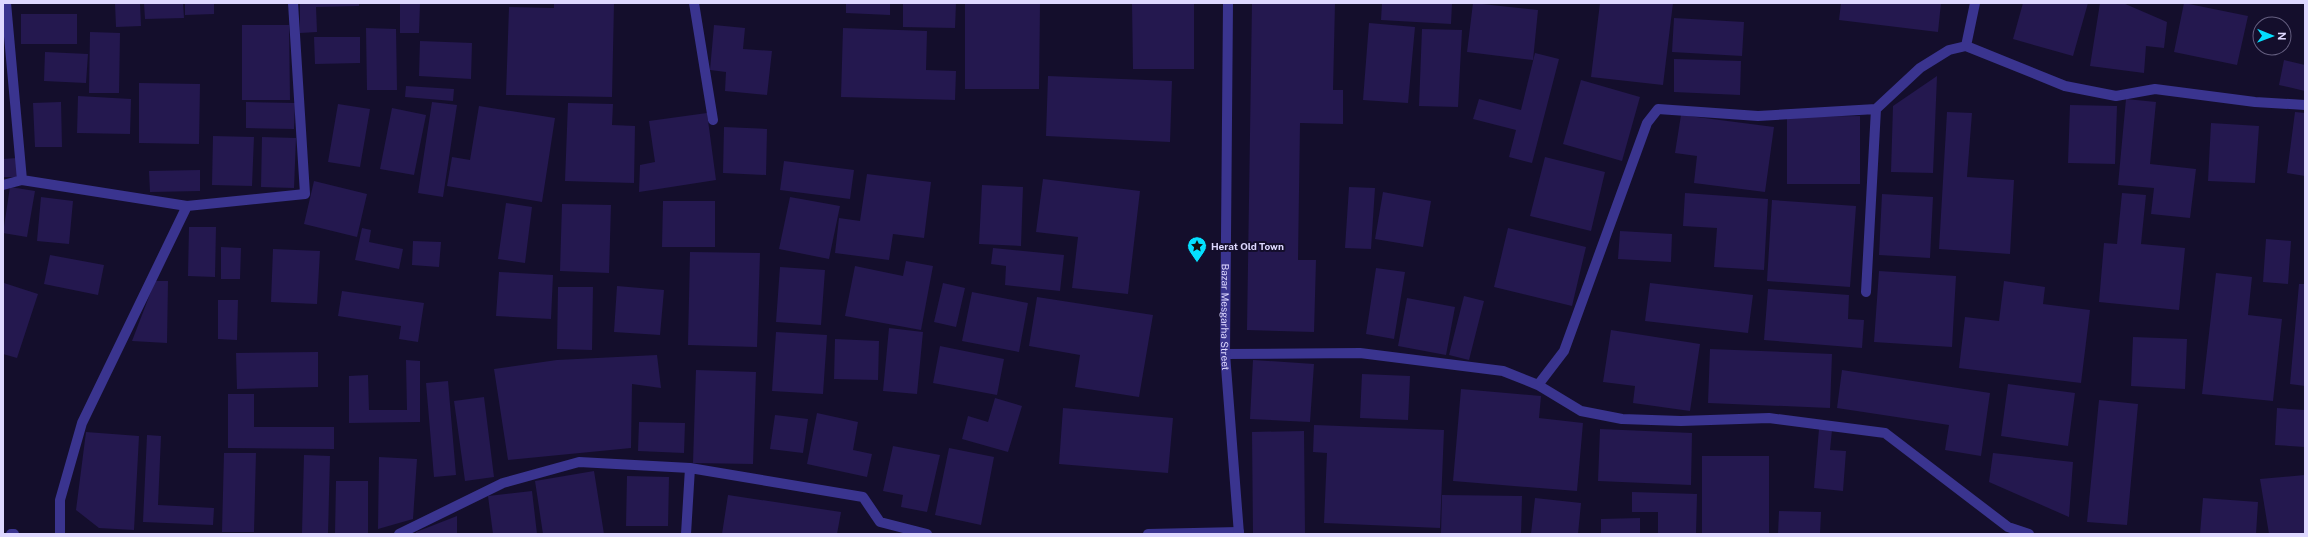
<svg xmlns="http://www.w3.org/2000/svg" width="2308" height="537" font-family="'Public Sans',sans-serif">
  <rect width="100%" height="100%" fill="#140e2c"/>
  <path fill="#24184f" d="M115,3H140L141,26L116,27Z
    M144,3H183L184,18L145,19Z
    M185,3H214V14L185,15Z
    M300,3H359V6L316,7L317,32L300,33Z
    M400,3H420L419,33H400Z
    M554,3H614L612,97L506,95L509,7L554,8Z
    M846,3H890V15L846,13Z
    M903,3H956L955,28L903,27Z
    M965,3H1040L1039,89H965Z
    M1132,3H1194V69H1133Z
    M1252,3H1335L1333,90H1343V124L1300,123L1298,260H1316L1314,332L1247,330Z
    M1382,3H1452L1451,24L1381,20Z
    M1473,3L1538,10L1533,60L1467,52Z
    M1600,3H1673L1663,85L1591,77Z
    M1841,3H1941L1938,32L1839,20Z
    M2023,3H2088L2073,56L2013,39Z
    M2100,3H2123L2167,22L2164,48L2146,46L2144,73L2090,66Z
    M2184,3L2248,16L2237,65L2174,52Z
    M21,14H77V44H21Z
    M1674,18L1744,22L1742,56L1672,52Z
    M1369,23L1415,27L1408,103L1363,100Z
    M242,25H289L290,100H242Z
    M714,25L745,28L743,49L772,51L767,95L725,91L726,72L710,70Z
    M366,28L396,29L397,90H367Z
    M843,28L927,31L926,70L956,71L955,100L841,97Z
    M1422,29L1462,30L1458,107L1419,106Z
    M90,32L120,33L119,93H89Z
    M314,37H360V63L315,64Z
    M420,41L472,43L471,79L419,76Z
    M45,52L88,54L86,83L44,81Z
    M1535,53L1559,59L1532,163L1509,157L1516,130L1473,119L1479,99L1521,110Z
    M1674,59L1741,61L1740,95L1674,92Z
    M2284,60L2305,65V91L2279,85Z
    M1048,76L1172,81L1170,142L1046,136Z
    M1937,76L1933,173L1891,172L1893,106Z
    M1581,80L1640,97L1622,161L1563,144Z
    M139,83L200,84L199,144L139,143Z
    M406,86L454,89L453,101L405,97Z
    M78,96L131,99L130,134L77,133Z
    M2126,99L2156,102L2150,164L2196,169L2190,218L2151,214L2154,188L2118,185Z
    M61,102L62,147H35L33,103Z
    M246,102L295,103L294,129L246,128Z
    M432,102L457,105L443,197L418,193Z
    M568,103L613,104L612,125L635,126L634,183L565,181Z
    M338,104L370,109L360,167L328,162Z
    M2070,105L2117,106L2115,164L2068,163Z
    M479,106L555,118L542,202L447,186L452,157L470,160Z
    M392,108L426,115L414,175L380,169Z
    M1947,112L1972,113L1967,177L2014,180L2010,254L1939,249Z
    M2295,112L2305,113V176L2287,173Z
    M707,113L716,180L639,192L640,165L655,162L649,121Z
    M1681,115L1774,127L1765,192L1694,183L1697,156L1675,153Z
    M1860,116V184H1787V117Z
    M2211,123L2259,126L2255,183L2208,181Z
    M724,127L767,129L766,175L723,173Z
    M213,136L254,137L252,186L212,185Z
    M262,137L296,138L294,188L261,187Z
    M1545,157L1605,172L1591,231L1530,216Z
    M17,158V177H3V159Z
    M784,161L854,170L850,199L780,190Z
    M200,170V191L150,192L149,171Z
    M867,174L931,182L924,238L893,234L889,260L835,253L839,218L860,221Z
    M1043,179L1140,191L1128,294L1072,288L1078,237L1036,232Z
    M314,181L367,194L357,237L304,224Z
    M982,185L1023,187L1021,246L979,244Z
    M10,187L35,191L27,237L3,233Z
    M1349,187L1375,188L1371,249L1345,248Z
    M1383,192L1431,201L1423,247L1375,239Z
    M1685,193L1768,199L1764,270L1714,267L1717,228L1683,226Z
    M2122,193L2146,195L2141,244L2185,248L2179,310L2099,302L2104,243L2117,244Z
    M1882,194L1933,197L1930,258L1879,255Z
    M41,197L73,201L69,244L37,241Z
    M790,197L840,206L829,259L779,249Z
    M1772,200L1856,206L1850,287L1767,281Z
    M663,201H715V247H662Z
    M506,203L532,207L525,263L498,259Z
    M562,204L611,205L609,273L560,271Z
    M189,227H216L215,277L188,276Z
    M362,228L371,230L369,242L403,249L399,269L355,260Z
    M1508,228L1586,247L1572,306L1494,287Z
    M1620,231L1672,234L1671,262L1618,259Z
    M2266,239L2291,241L2288,284L2263,282Z
    M413,241L441,242L439,267L412,265Z
    M221,247L241,248L240,279H221Z
    M993,248L1064,255L1060,291L1005,285L1006,266L991,264Z
    M273,249L320,251L317,304L271,302Z
    M690,252L760,253L757,347L688,345Z
    M50,255L104,265L98,295L44,284Z
    M906,261L933,266L921,330L845,316L855,266L903,276Z
    M780,267L825,270L821,325L776,322Z
    M1376,268L1405,272L1394,339L1366,334Z
    M1879,271L1956,276L1952,347L1874,342Z
    M499,272L553,275L551,319L496,316Z
    M2216,273L2252,277L2248,315L2282,319L2273,401L2202,394Z
    M155,281H168L167,343L132,341Z
    M2004,281L2045,287L2043,304L2090,310L2081,383L1959,368L1965,317L1999,321Z
    M4,283L38,294L17,358L3,354Z
    M943,283L965,288L956,327L934,322Z
    M1650,283L1753,295L1748,333L1645,321Z
    M2299,284H2305V386L2290,384Z
    M617,286L664,290L660,335L614,332Z
    M558,287H593L592,350L557,349Z
    M1768,289L1849,295L1848,319L1864,320L1862,348L1764,340Z
    M342,291L424,303L418,342L399,339L401,326L338,316Z
    M972,292L1028,303L1019,352L962,341Z
    M1464,296L1484,301L1469,360L1449,355Z
    M1037,297L1153,315L1139,397L1075,387L1080,355L1029,346Z
    M1407,298L1455,307L1446,355L1398,346Z
    M218,300H238L237,340L218,339Z
    M889,328L923,332L917,394L883,391Z
    M1611,330L1700,344L1690,411L1633,403L1635,386L1603,382Z
    M776,332L827,335L823,394L772,391Z
    M2133,337L2187,339L2185,389L2131,386Z
    M835,339L879,341L878,380L834,379Z
    M940,346L1004,359L997,395L933,383Z
    M1710,349L1832,354L1830,408L1708,403Z
    M318,352V387L237,389L236,353Z
    M657,355L661,388L632,384L631,448L508,460L494,369L557,360Z
    M406,360L420,361V422L349,423V376L368,375L369,410H407Z
    M1253,360L1314,364L1310,422L1250,419Z
    M696,370L756,372L753,464L693,463Z
    M1842,370L1990,393L1981,456L1945,450L1949,425L1837,408Z
    M1362,374L1410,376L1408,420L1360,418Z
    M448,381L456,475L434,477L426,383Z
    M2008,384L2075,393L2068,446L2001,436Z
    M1461,389L1541,396L1539,418L1583,423L1577,491L1453,481Z
    M228,394H254V427H334V449L228,448Z
    M484,397L494,477L465,481L454,401Z
    M995,398L1022,406L1008,452L962,439L968,416L988,422Z
    M2099,400L2138,404L2127,525L2087,522Z
    M1063,408L1173,418L1168,473L1059,464Z
    M2277,408L2305,410V447L2275,445Z
    M817,413L858,422L853,450L872,454L867,477L807,464Z
    M775,415L808,419L803,453L770,449Z
    M639,422L685,423L684,453L638,451Z
    M1314,425L1444,430L1440,528L1324,523L1327,453L1313,452Z
    M1600,429L1692,433L1691,485L1598,481Z
    M1819,429L1832,430L1830,450L1846,451L1843,491L1814,488Z
    M1304,431L1305,534H1253L1252,432Z
    M86,432L139,436L134,530L99,528L76,510Z
    M147,435L161,436L158,505L214,508L213,525L143,522Z
    M893,446L940,455L927,512L901,507L903,495L883,491Z
    M949,448L994,457L981,525L935,515Z
    M224,453H256L254,532H222Z
    M1993,453L2073,462L2069,517L1989,482Z
    M304,455L330,456L328,534L302,533Z
    M1702,456H1769V534H1702Z
    M379,457L417,459L413,519L378,529Z
    M594,471L604,534H543L535,481Z
    M2305,475V534H2269L2260,479Z
    M627,476L669,477L668,526H626Z
    M336,481H368V534H335Z
    M532,491L537,534H493L488,496Z
    M1632,492L1697,494L1696,534H1658V512H1632Z
    M728,495L841,512L837,534H722Z
    M1442,495L1522,496L1521,534H1441Z
    M1535,498L1581,503L1578,534H1531Z
    M2203,498L2258,502L2256,534H2200Z
    M1779,511L1821,512L1820,534H1778Z
    M457,516V534H416V532Z
    M1640,518V534H1601V519Z"/>
  <g fill="none" stroke-linecap="round" stroke-linejoin="round">
    <path stroke="#3a348f" stroke-width="10" d="M6,3L22,180L187,206L82,423L60,500V534
      M694,3L713,120
      M1966,46L1975,3
      M3,185L22,180
      M187,206L305,194L293,3
      M1866,292L1876,109
      M1225,354L1360,353L1503,371L1538,385L1581,411L1622,419L1681,421L1769,418L1885,433L2008,527L2029,534
      M1538,385L1564,351L1647,123L1658,109L1758,116L1876,109L1920,68L1949,50L1966,46L2065,86L2116,96L2155,89L2255,102L2305,105
      M11,534H14
      M399,534L503,483L579,462L690,468L863,497L880,522L927,534
      M686,534L690,468
      M1148,534L1239,532"/>
    <path stroke="#3a348f" stroke-width="10" id="s1" d="M1228,3L1225,354L1239,534"/>
  </g>
  <defs>
    <symbol id="sight-pin" viewBox="-11 -11 22 30"><path d="M0 17L-7.5 6A9.5 9.5 0 1 1 7.5 6Z" fill="#04e0ff" stroke="#140e2c"/><path d="M0-6L1.8-2.2L6-1.7L2.9 1.2L3.7 5.4L0 3.3L-3.7 5.4L-2.9 1.2L-6-1.7L-1.8-2.2Z" fill="#111"/></symbol>
  </defs>
  <g fill-rule="evenodd">
    <use href="#sight-pin" x="1186" y="235" width="22" height="30"/>
  </g>
  <g text-anchor="middle" dominant-baseline="central" stroke-width="4" stroke-linejoin="round" paint-order="stroke">
    <g font-size="10" font-weight="bold" fill="#ded8ff" stroke="#140e2c" text-anchor="start">
      <text x="1211" y="246">Herat Old Town</text>
    </g>
    <g font-size="10" fill="#ded8ff" stroke="#140e2c">
      <text stroke="none"><textPath href="#s1" startOffset="314">Bazar Mesgarha Street</textPath></text>
    </g>
  </g>
  <rect width="2308" height="537" fill="none" stroke="#ded8ff" stroke-width="8"/>
  <g transform="translate(2272 36) rotate(91)"><circle r="19" fill="#140e2c" stroke="#655f80"/>
  <path d="M0-3L7 15L0 10L-7 15Z" fill="#04e0ff"/>
  <text y="-6" font-size="11" font-weight="bold" text-anchor="middle" fill="#ded8ff">N</text>
  </g>
</svg>
